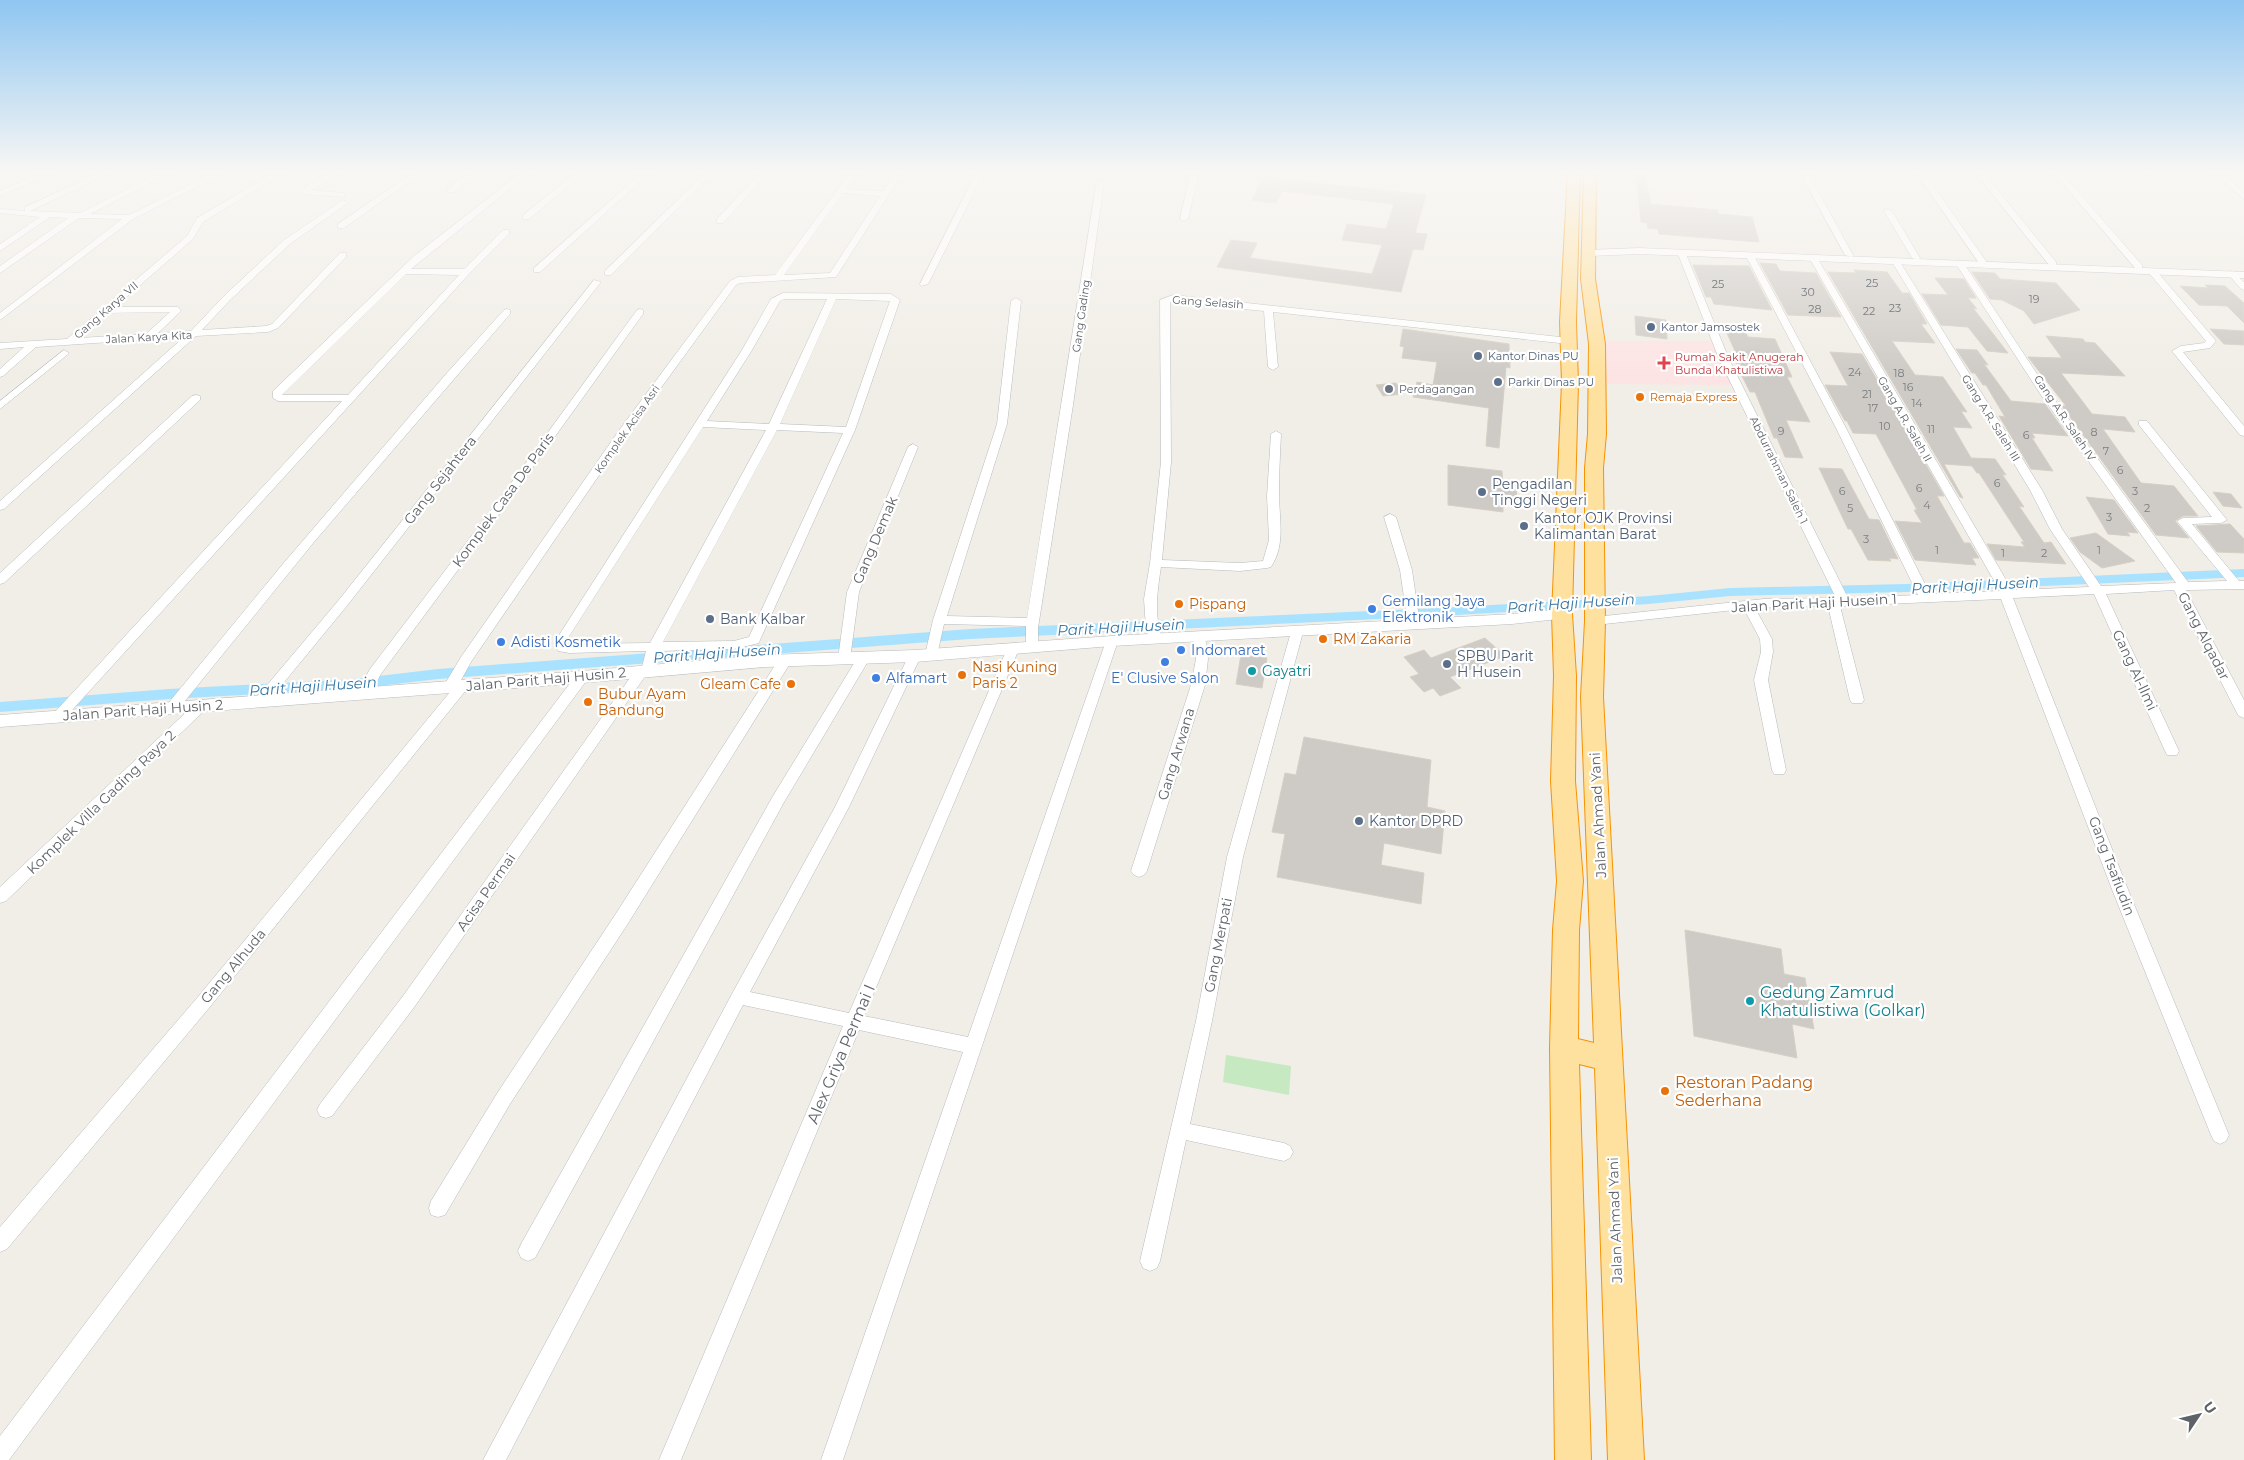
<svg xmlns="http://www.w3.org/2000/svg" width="2244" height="1460" font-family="Montserrat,sans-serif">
  <rect width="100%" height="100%" fill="#f1eee7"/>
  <path fill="#fde4e4" d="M1600,341H1716L1734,385L1605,384Z"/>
  <path fill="#c6e9c2" d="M1226,1055L1291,1066L1289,1095L1223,1082Z"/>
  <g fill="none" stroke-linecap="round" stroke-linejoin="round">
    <path fill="#a9e2ff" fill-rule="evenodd" d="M2244,569V577L1906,592L1730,596L1649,604L1439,616L970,639L438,679L353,689L169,699L0,712V702L169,689L353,679L438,669L970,629L1439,608L1649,596L1730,588L1906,584Z"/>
  </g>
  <path fill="#cecbc6" stroke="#d6cfc4" d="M1636,171H1644L1651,204L1717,210L1718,214L1752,217L1759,242L1659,234L1658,229L1648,228L1647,223L1641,222Z
    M1263,177L1426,195L1415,233L1427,234L1423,250L1413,249L1401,292L1217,267L1231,240L1257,243L1250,258L1372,274L1382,245L1342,240L1347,224L1386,229L1394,204L1282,191L1276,203L1252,200Z
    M1760,263L1776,264L1780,271L1816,273L1841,317L1788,315Z
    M1693,265L1749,266L1772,310L1714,304L1711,297H1706Z
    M1854,270L1887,272L1902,293H1909L1927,324H1921L1935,343L1892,341L1915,375L1943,377L1967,412L1961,411L1972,428L1953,427L1971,458L1995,459L2006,475L2002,474L2024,507L2019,506L2044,543L2051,542L2066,564L1996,560L1987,544L2025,547L2021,542H2024L1979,473H1977L1972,466L1944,464L1963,498L1960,497L1828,272L1856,273Z
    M1972,272L1995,273L2000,279L2056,283L2080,310L2034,324L2024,311L2002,300L1990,299Z
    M1935,278L1964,279L1976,298H1968L1977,309L1973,308L2008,353L1987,351L1968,327L1941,325L1922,294L1948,295Z
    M2205,285L2225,286L2244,303V323L2227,306L2199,305L2180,286L2208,288Z
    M1635,316L1666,320L1667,339L1636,335Z
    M1403,329L1509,344L1510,368L1506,367L1499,448L1486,446L1489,408L1413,397L1417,382L1433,385L1437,362L1402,358L1404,347L1400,346Z
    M1725,329L1744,330L1748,337L1775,339L1792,377H1787L1810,422L1786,420L1803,458L1785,457L1777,438H1774L1755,392H1750L1742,376L1736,362H1740Z
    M2210,329L2244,331V345L2224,344Z
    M2046,336L2083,339L2085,342L2095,343L2125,376L2061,373L2092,414L2125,417L2135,432L2103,429L2141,483L2174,486L2198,516H2183L2175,521L2189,538L2156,535L2062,406H2066L2028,357L2062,358Z
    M1956,349L1977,350L1988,365L1984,364L2011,401L2045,404L2068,436L2032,433L2035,438H2032L2053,471L2031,469L1999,416L2005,417L1986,385H1983L1975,373H1972Z
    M1830,352L1862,354L1944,496H1937L1964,543H1970L1979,558H1972L1976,565L1915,560L1895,521L1922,523L1914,510H1917L1876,434L1853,433L1847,421H1845L1825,385L1848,386Z
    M1396,383L1403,394L1383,396L1376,385Z
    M1448,465L1502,471L1503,484L1516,485L1517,499L1503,498V512L1448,505Z
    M1819,468L1842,469L1869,519L1879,520L1898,559L1889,558L1891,561L1868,560L1851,529H1848Z
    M2213,492L2231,494L2242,508L2223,506Z
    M2086,497L2114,500L2138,533L2127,532L2130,536L2108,534Z
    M2230,524L2244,539V553L2217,552L2196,526Z
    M2096,533L2135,561L2102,568L2080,552L2070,538Z
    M1485,638L1505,656L1450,677L1461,688L1440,696L1433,688L1424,692L1410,677L1419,674L1404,657L1424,650L1431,658Z
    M1241,655L1267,658L1262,688L1236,684Z
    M1304,737L1431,760L1427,807L1445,811L1441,854L1384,843L1381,865L1424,873L1421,904L1277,877L1285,834L1272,832L1285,773L1296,775Z
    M1685,930L1781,949L1784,974L1805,978L1814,1029L1792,1024L1797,1058L1694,1036Z"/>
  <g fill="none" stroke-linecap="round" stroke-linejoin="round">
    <defs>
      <path id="minor" d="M45,171H55L0,196V191Z
        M104,171H114L30,211L80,213L164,171H174L90,214L129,215L218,171H228L133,219L0,320V313L122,219L79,218L0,273V266L68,218L50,217L0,251V244L40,217L0,213V209L25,211V207Z
        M277,171H286L203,222L193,239L115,307H178L181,311L179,313L158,333L191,331L224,296L284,240L343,200L347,202L346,204L290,244L230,300L202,330L266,326L272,324L340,253H346V257L278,328L268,332L196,336L4,509L0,510V501L184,337L36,347L3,376L0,377V369L24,347L0,349V343L67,339L187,236L197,218ZM170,312L146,334L79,338L108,313Z
        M332,171H341L312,190L341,193H344V197L302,194L301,192L304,188Z
        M415,171H424L344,228H338V224Z
        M473,171H482L454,192H448V188Z
        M523,171H532L411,269H464L503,230H509V234L469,274L64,719H54L52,716L54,713L342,401H278L273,398V391L414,256ZM406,274L459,275L348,395H282Z
        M578,171H587L529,219H523V215Z
        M644,171H652L540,272H534V268Z
        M707,171H715L611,275H605V271Z
        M762,171H770L723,223H717V219Z
        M851,171H859L846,189L883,191L896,171H904L836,277L740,283L736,285L628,433L471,662L460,682L467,683L469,686L467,689L209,1008L7,1249L0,1252V1227L197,998L450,692L443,687L461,657L620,429L730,281L738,277L775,275ZM843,193L880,196L830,273L784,275Z
        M977,171H985L928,284L921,286L920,284Z
        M1191,171H1199L1188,219L1184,221L1180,219Z
        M1799,171H1807L1853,255L1852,257L1845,255Z
        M1915,171H1923L1986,261L1985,263H1979Z
        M1974,171H1982L2056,262V266H2050Z
        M2052,171H2060L2142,265V269H2136Z
        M2142,171H2150L2154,176L2147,178Z
        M2212,171H2220L2244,193V199Z
        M1097,180L1104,182L1073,405L1038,628V648L1032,652L1026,648V626L944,624L937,655L936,658H926L925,655L933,620L997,424L1011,301L1016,298L1021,301L1007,424L947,616L1027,618Z
        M1885,209L1892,211L1920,258L1919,260L1912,258L1884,211Z
        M1679,252L1686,254L1729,359L1848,598L1918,595L1836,428L1746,256L1747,254L1754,256L1846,428L1930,594L2000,591L1810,259L1811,257L1818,259L2012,590L2089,587L2050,529L2030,490L1892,262L1893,260L1900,262L2042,490L2062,529L2101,586L2176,583L2041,395L1956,264L1957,262H1963L2049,392L2188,582L2227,581L2177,521L2183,518L2212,517L2139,425V421H2147L2227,520L2221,523L2192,524L2239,581H2244V589L2186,590L2244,700V718L2239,716L2237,713L2174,590L2106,594L2179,751L2177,755H2167L2165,751L2094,594L2013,598L2129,892L2229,1135L2226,1141L2220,1144L2214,1141L2211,1135L2113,892L2001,599L1840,606L1864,700L1862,703H1852L1850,700L1828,606L1755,608L1772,639L1773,652L1768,680L1786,770L1784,774H1774L1772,770L1754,680L1761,652L1760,639L1744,609L1595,625L1589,621L1595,617L1764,599L1836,598L1719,359L1678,254Z
        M2149,269H2155L2216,341L2210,348L2183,352L2244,426V436L2240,435L2172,351L2181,346L2204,343L2206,341L2149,273Z
        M2232,271L2244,282V290L2241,289L2228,274Z
        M594,280L601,282L346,607L267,703H257L255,700L257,697L338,601Z
        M783,293L891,294L900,300L855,430L760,640L759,643L734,649L659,651L652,674L646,675L415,1006L332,1116L326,1118L320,1116L317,1110L320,1104L403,996L637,668L642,667L646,651L569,653L558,651L554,643L742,350L771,299ZM784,299H827L769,424L707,421L752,350L780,301ZM836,299L890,301L846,427L780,424ZM703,427L766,430L650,643L567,644L568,638ZM777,430L843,433L749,637L734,641L663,642Z
        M1173,295L1569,338L1574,341L1569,344L1273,312L1278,367L1273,370L1268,367L1264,311L1170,302L1171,462L1162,560L1240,563L1263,561L1269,540L1267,496L1271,434L1276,431L1281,434C1280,454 1279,474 1279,493C1279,519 1286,544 1271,567L1267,568L1240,571L1161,567C1157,592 1154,615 1162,639L1156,643L1151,642L1146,628L1144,599L1150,563L1161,462L1160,300Z
        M507,309L510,310V314L314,542L176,712H166L164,709L166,706L282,565L446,374L504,310Z
        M640,309L643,310V314L503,509L381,674L369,696H359L357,693L370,669L495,505L637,310Z
        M64,350L69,353L67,355L0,409V401Z
        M196,395L200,396V400L4,583L0,584V573L192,396Z
        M913,444L918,447L859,592L850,659L849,662H839L838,659L847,592L908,447Z
        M1390,514L1396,517L1412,570L1420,625L1414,629L1408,625L1400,570L1384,517Z
        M1297,628L1303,632L1243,857L1212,1021L1190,1124L1284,1143L1290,1146L1293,1152L1290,1158L1284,1161L1186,1140L1160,1261L1157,1268L1150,1271L1143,1268L1140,1261L1196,1021L1227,857L1291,632Z
        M1199,632L1205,636L1208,659L1205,685L1147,871L1144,875L1139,877L1134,875L1131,871L1191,685L1196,659L1193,636Z
        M1112,637L1118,641L843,1460H821L963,1052L859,1030L681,1460H659L843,1026L743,1005L506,1460H483L733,992L835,807L910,653H920L921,656L849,807L750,992L849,1013L1007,649L1013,645L1019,649L864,1016L968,1037L1106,641Z
        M864,654L870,658L783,804L535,1258L528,1261L521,1258L518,1251L521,1244L773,796L859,655Z
        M784,658L791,662L789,665L627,925L510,1104L445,1215L438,1217L431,1215L429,1208L431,1201L498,1092L615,915L779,659Z
        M582,672L587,674L589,677L587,680L9,1460H0V1436L577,674Z
        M201,701L206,703L208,706L206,709L6,901L0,903V887L196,703Z"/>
      <path id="tertiary" d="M1639,248L2244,272V278L1639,254L1589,256L1584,253L1589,250Z
        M1562,609L1568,610L1570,614L1568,618L1512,624L1112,646L915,662L765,667L582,683L0,727V715L582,671L765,655L915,650L1112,636L1512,614Z"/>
      <path id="trunk" d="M1568,171H1580L1576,322L1578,383L1572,614L1576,676L1575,781L1583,881L1579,930L1578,1039L1594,1043L1581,697L1585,621V468L1588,434L1589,344L1581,279L1584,171H1596L1595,279L1605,344L1606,434L1603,468L1605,621L1603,697L1644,1460H1608L1595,1068L1579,1064L1591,1460H1555L1550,1048L1553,930L1557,881L1551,781L1554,676L1552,614L1562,383L1560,322Z"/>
    </defs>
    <use href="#minor" stroke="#b7babe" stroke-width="1"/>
    <use href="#tertiary" stroke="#b7babe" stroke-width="1"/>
    <use href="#trunk" stroke="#f89200" stroke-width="2"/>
    <use href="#minor" fill="#fff" fill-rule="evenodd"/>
    <use href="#tertiary" fill="#fff" fill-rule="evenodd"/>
    <use href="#trunk" fill="#ffe19f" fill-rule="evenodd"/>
  </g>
  <linearGradient id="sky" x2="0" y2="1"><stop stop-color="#8fc6f1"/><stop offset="0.46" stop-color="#f9f7f4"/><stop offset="1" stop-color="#f9f7f4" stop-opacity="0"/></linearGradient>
  <rect width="2244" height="375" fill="url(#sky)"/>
  <g fill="#5c6f8a" stroke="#fff" stroke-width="2">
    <circle cx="1651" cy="327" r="5"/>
    <circle cx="1478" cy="356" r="5"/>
    <circle cx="1498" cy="382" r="5"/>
    <circle cx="1482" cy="492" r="5"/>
    <circle cx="1524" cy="526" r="5"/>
    <circle cx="710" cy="619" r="5"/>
    <circle cx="1447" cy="664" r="5"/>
    <circle cx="1359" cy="821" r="5"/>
  </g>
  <path fill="#e0444e" stroke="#fff" stroke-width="2" d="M1661.5 355.5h5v5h5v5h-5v5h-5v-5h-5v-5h5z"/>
  <circle fill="#6b7280" stroke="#fff" stroke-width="2" cx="1389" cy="389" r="5"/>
  <g fill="#e8710a" stroke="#fff" stroke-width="2">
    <circle cx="1640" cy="397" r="5"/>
    <circle cx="1179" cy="604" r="5"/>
    <circle cx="1323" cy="639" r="5"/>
    <circle cx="962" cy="675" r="5"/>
    <circle cx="791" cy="684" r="5"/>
    <circle cx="588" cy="702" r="5"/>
    <circle cx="1665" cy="1091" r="5"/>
  </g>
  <g fill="#3f7fe0" stroke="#fff" stroke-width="2">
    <circle cx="1372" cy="609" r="5"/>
    <circle cx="501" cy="642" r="5"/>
    <circle cx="1181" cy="650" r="5"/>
    <circle cx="1165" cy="662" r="5"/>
    <circle cx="876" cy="678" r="5"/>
  </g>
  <g fill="#0f9aa8" stroke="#fff" stroke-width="2">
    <circle cx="1252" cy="671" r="5"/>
    <circle cx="1750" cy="1001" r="5"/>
  </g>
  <g text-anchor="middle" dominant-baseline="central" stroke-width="4.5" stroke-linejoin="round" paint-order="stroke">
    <g font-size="11" fill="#7a7d80">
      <text x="1872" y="283">25</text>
      <text x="1718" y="284">25</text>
      <text x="1808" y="292">30</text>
      <text x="2034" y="299">19</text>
      <text x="1895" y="308">23</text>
      <text x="1815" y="309">28</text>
      <text x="1869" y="311">22</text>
      <text x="1855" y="372">24</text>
      <text x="1899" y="373">18</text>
      <text x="1908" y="387">16</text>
      <text x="1867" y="394">21</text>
      <text x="1917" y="403">14</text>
      <text x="1873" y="408">17</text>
      <text x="1885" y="426">10</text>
      <text x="1931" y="429">11</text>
      <text x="1781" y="431">9</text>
      <text x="2094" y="432">8</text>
      <text x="2026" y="435">6</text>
      <text x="2106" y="451">7</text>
      <text x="2120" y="470">6</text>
      <text x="1997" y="483">6</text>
      <text x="1919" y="488">6</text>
      <text x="1842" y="491">6</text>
      <text x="2135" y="491">3</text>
      <text x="1927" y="505">4</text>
      <text x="1850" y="508">5</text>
      <text x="2147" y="508">2</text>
      <text x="2109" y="517">3</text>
      <text x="1866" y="539">3</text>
      <text x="1937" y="550">1</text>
      <text x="2099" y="550">1</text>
      <text x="2003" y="553">1</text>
      <text x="2044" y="553">2</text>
    </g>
    <g font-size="11" fill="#5e6368" stroke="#fff">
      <text transform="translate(1208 302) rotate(4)">Gang Selasih</text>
      <text transform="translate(106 310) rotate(-41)">Gang Karya VII</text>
      <text transform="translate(1081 316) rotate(-82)">Gang Gading</text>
      <text transform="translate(149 337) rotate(-3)">Jalan Karya Kita</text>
      <text transform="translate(1991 418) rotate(58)">Gang A.R. Saleh III</text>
      <text transform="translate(2065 418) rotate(56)">Gang A.R. Saleh IV</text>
      <text transform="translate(1905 419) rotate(60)">Gang A.R. Saleh II</text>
      <text transform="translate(627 429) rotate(-55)">Komplek Acisa Asri</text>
      <text transform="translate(1779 470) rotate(64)">Abdurrahman Saleh 1</text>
    </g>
    <g font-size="11" fill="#4e5e75" stroke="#fff" text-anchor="start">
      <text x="1661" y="327">Kantor Jamsostek</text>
      <text x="1488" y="356">Kantor Dinas PU</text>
      <text x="1508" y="382">Parkir Dinas PU</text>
    </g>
    <g font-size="11" fill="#be3a42" stroke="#fff" text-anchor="start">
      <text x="1675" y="357">Rumah Sakit Anugerah<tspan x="1675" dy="13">Bunda Khatulistiwa</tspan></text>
    </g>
    <g font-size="11" fill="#5b616d" stroke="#fff" text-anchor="start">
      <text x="1399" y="389">Perdagangan</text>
    </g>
    <g font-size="11" fill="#c56008" stroke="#fff" text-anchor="start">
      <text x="1650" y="397">Remaja Express</text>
    </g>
    <g font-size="14" fill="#5e6368" stroke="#fff">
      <text transform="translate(440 480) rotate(-52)">Gang Sejahtera</text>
      <text transform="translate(503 500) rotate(-54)">Komplek Casa De Paris</text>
      <text transform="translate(875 540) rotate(-67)">Gang Demak</text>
      <text transform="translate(1814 603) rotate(-3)">Jalan Parit Haji Husein 1</text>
      <text transform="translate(2204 636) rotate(63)">Gang Alqadar</text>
      <text transform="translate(2135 670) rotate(65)">Gang Al-llmi</text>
      <text transform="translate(546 679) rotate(-5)">Jalan Parit Haji Husin 2</text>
      <text transform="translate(143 710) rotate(-4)">Jalan Parit Haji Husin 2</text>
      <text transform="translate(1176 754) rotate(-73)">Gang Arwana</text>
      <text transform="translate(101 802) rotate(-44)">Komplek Villa Gading Raya 2</text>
      <text transform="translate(1598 815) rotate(-93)">Jalan Ahmad Yani</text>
      <text transform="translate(2112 866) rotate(69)">Gang Tsafiudin</text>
      <text transform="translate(486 892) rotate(-55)">Acisa Permai</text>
      <text transform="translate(1218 945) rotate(-79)">Gang Merpati</text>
      <text transform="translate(233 966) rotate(-50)">Gang Alhuda</text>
      <text transform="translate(1615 1220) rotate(-92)">Jalan Ahmad Yani</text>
    </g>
    <g font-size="14" fill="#4e5e75" stroke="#fff" text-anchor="start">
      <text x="1492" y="484">Pengadilan<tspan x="1492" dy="16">Tinggi Negeri</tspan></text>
      <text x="1534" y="518">Kantor OJK Provinsi<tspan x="1534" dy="16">Kalimantan Barat</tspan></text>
      <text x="720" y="619">Bank Kalbar</text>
      <text x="1457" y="656">SPBU Parit<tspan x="1457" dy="16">H Husein</tspan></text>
      <text x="1369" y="821">Kantor DPRD</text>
    </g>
    <g font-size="14" fill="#366cbe" stroke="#fff" text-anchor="start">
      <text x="1382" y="601">Gemilang Jaya<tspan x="1382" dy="16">Elektronik</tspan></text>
      <text x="511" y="642">Adisti Kosmetik</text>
      <text x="1191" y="650">Indomaret</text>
      <text x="886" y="678">Alfamart</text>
      <text x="1165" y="678" text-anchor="middle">E' Clusive Salon</text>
    </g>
    <g font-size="14" fill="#c56008" stroke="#fff" text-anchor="start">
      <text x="1189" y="604">Pispang</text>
      <text x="1333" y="639">RM Zakaria</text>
      <text x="972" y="667">Nasi Kuning<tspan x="972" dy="16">Paris 2</tspan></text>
      <text x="781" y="684" text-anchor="end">Gleam Cafe</text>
      <text x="598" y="694">Bubur Ayam<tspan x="598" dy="16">Bandung</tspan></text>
    </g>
    <g font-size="14" fill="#0d838f" stroke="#fff" text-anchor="start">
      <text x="1262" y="671">Gayatri</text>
    </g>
    <g font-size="15" font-style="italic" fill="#3978a5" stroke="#fff">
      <text transform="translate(1975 585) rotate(-3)">Parit Haji Husein</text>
      <text transform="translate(1571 603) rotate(-4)">Parit Haji Husein</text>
      <text transform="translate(1121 627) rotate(-3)">Parit Haji Husein</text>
      <text transform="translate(717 653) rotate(-4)">Parit Haji Husein</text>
      <text transform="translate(313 686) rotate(-4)">Parit Haji Husein</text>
    </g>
    <g font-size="16" fill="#0d838f" stroke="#fff" text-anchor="start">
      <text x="1760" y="992">Gedung Zamrud<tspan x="1760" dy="18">Khatulistiwa (Golkar)</tspan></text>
    </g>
    <g font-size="16" fill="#5e6368" stroke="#fff">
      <text transform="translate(841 1054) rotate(-67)">Alex Griya Permai I</text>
    </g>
    <g font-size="16" fill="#c56008" stroke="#fff" text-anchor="start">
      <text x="1675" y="1082">Restoran Padang<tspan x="1675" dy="18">Sederhana</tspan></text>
    </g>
  </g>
  <g transform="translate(2199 1415) rotate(55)" stroke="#ffffff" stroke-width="4" paint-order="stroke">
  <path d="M0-4L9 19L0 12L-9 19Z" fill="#5e6368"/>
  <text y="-8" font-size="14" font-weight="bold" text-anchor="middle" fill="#5e6368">U</text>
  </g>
</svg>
